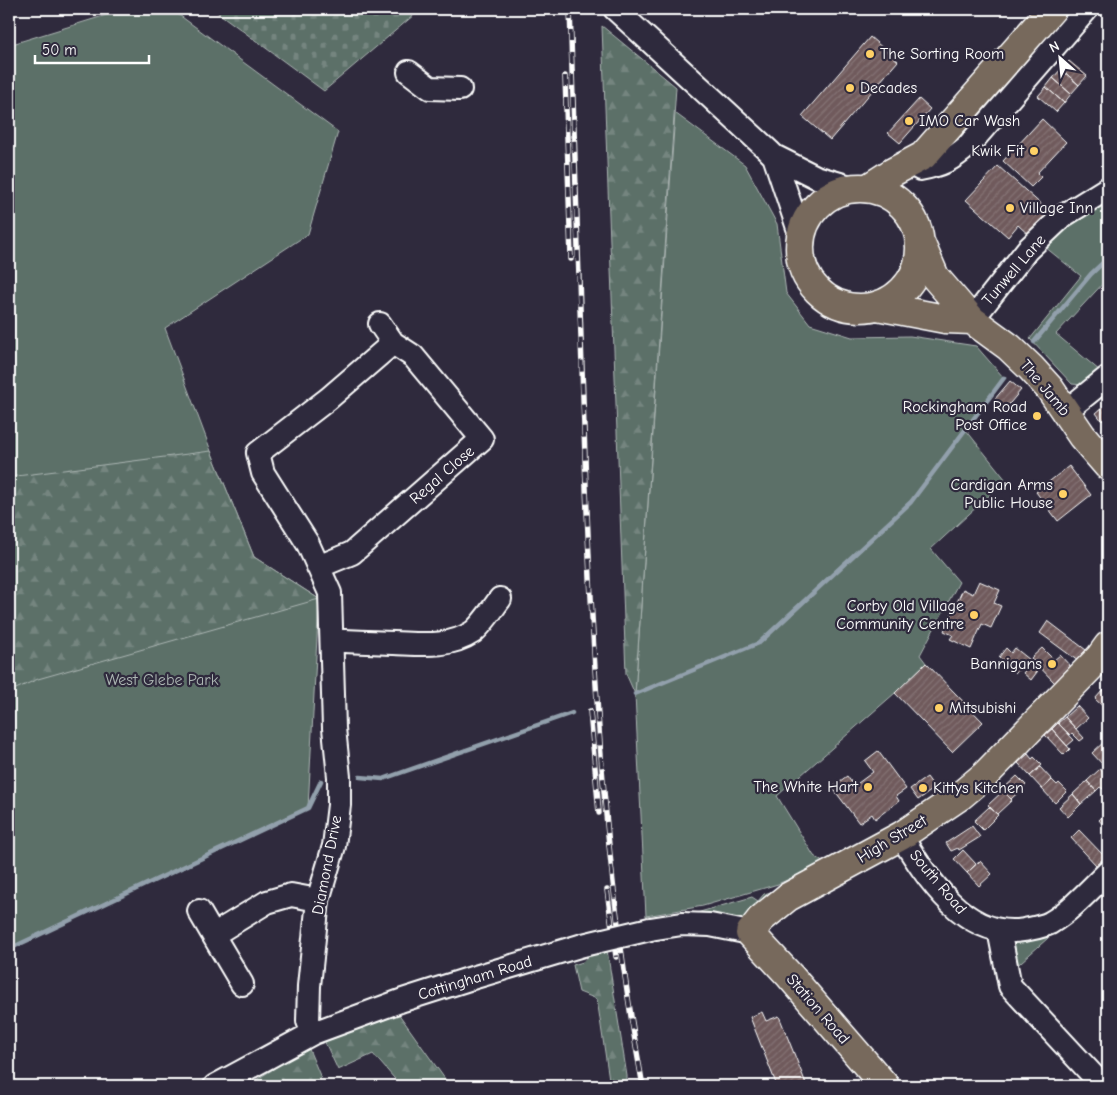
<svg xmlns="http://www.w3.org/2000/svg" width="1117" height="1095" font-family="'Comic Neue',sans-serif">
  <defs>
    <pattern id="forest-firs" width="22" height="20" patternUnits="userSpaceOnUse" patternTransform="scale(1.25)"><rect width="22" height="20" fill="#5b6f68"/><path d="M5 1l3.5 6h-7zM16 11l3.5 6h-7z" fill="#74857f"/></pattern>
    <pattern id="cemetery-stones" width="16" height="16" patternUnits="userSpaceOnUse" patternTransform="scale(1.25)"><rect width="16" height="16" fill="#5b6f68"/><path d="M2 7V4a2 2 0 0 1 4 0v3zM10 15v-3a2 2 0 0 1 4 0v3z" fill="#74857f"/></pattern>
    <pattern id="building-hatch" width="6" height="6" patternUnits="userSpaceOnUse" patternTransform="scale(1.25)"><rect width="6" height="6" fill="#6f5a5c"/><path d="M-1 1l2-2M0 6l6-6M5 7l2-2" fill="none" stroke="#857374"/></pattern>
  </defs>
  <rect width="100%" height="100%" fill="#2f2a3d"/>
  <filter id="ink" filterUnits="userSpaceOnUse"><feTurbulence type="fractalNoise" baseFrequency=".02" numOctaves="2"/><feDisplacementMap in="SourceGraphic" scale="10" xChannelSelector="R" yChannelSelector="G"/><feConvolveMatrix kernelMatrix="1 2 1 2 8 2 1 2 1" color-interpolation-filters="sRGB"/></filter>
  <g filter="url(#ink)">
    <path fill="#5b6f68" stroke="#adb7b4" d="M126,9H171L338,132L308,234L165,328L211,451L254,557L319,599L308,808L9,949V45Z
      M675,113L745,165L777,224L786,293L810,324L852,337L910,336L976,346L1004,378L966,430L1006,480L931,549L959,582L920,655L926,663L895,693L777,796L814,856L824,863L778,884L703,906L646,916L635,694Z
      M1108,202V278L1056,334L1100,371L1083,385L1072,384L1030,339L1081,276L1040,243L1065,220L1103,206Z
      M774,891L746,918L741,920L686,916L752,897L758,901L764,894Z
      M1043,932L1048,938L1012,970C1012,964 1010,955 1011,949C1014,938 1034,935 1043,932Z"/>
    <path fill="url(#forest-firs)" stroke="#adb7b4" d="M602,26L676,87L635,694L626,674Z
      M211,451L254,557L319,599L38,679L9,692V477Z
      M607,950L627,1076V1086H610L597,999L579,992L573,965L583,962L589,955Z
      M398,1013L450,1086H401L373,1054L338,1070L324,1040Z
      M308,1047L321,1078L307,1086H249L248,1085Z"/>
    <path fill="url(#cemetery-stones)" stroke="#adb7b4" d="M213,9H421L324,91Z"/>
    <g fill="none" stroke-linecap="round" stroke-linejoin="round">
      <path stroke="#92a0ac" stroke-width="4.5" d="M1034,342L1091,274L1108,258
        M635,694L759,643L911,502L1004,378
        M360,777L383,779L572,713
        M9,949L308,808L321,781"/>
    </g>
    <path fill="url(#building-hatch)" stroke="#fff" d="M870,37L898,61L830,140L802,116Z
      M1069,61L1087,76L1079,85L1061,69Z
      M1061,69L1079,85L1071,94L1053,78Z
      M1053,78L1071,94L1064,103L1046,87Z
      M1046,87L1064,103L1056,112L1038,96Z
      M919,99L930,109L900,143L888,133Z
      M1042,119L1066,142L1037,173L1041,177L1031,187L1003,161Z
      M998,166L1053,215L1032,238L1018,225L1008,237L966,200Z
      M1010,381L1021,390L1005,409L994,400Z
      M1108,403V415L1102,421L1096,413Z
      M1069,466L1091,495L1058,521L1036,492Z
      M979,581L1000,590L994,603L1001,606L991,628L982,624L971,649L950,639L953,635L944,631L963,589L973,594Z
      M1048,621L1086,650L1078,661L1040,633Z
      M1006,648L1011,653L1015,648L1040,668L1031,680L1023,673L1027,668L1023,665L1016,673L1003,662L1004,661L999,657Z
      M1042,648L1054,660L1060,655L1071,667L1055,683L1031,658Z
      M926,663L983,722L952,752L895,693Z
      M1103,690L1108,695V711L1095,699Z
      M1077,706L1088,718L1076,729L1065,717Z
      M1065,717L1084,738L1080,741L1072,733L1070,735L1058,723Z
      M1058,723L1074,740L1067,746L1052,729Z
      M1052,729L1070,749L1064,755L1045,735Z
      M1105,741L1108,745V762L1104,766L1092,753Z
      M878,751L906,789L896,796L899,801L875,819L872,814L859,823L832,787L847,776L854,786L873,772L865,761Z
      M1028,754L1032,759L1034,757L1042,765L1030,776L1018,763Z
      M1040,767L1052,780L1042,789L1030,776Z
      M1100,769L1108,778V784L1103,789L1100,787L1096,791L1087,781Z
      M1017,776L1026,785L1011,799L1002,790Z
      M927,777L935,788L918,800L910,789Z
      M1052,780L1057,785L1059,783L1067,791L1055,803L1042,789Z
      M1087,781L1096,791L1081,804L1073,794Z
      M1003,791L1012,800L997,814L988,805Z
      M1073,794L1081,804L1068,817L1059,807Z
      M989,807L998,815L983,830L974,821Z
      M1108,811V831L1099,820Z
      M972,826L980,837L959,850L958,848L951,851L946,843Z
      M1079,830L1105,857L1096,865L1071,838Z
      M963,850L976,864L967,873L954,859Z
      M980,861L992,874L979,886L967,873Z
      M762,1012L766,1021L779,1016L807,1086H777L750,1017Z"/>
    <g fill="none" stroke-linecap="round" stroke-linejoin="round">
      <defs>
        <path id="minor" d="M615,9L769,151L774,156L801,237
          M409,72L430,88L460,89
          M774,156L816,177L854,188
          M920,169C941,165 952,160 968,146L1087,9
          M972,320L1027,250L1063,216L1108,188
          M1066,411L1108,377
          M318,567L352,553L482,439L413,356L393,343L380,324
          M332,640C353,642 373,642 394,643C421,644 449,648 473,632C482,625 493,608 500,599
          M901,836C927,878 966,940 1024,930C1033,928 1042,927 1050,923C1072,910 1090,889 1108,872
          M199,911L213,935
          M650,929L682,924L710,925L750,933
          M999,930L1010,986L1103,1086
          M242,984L213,935L267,902L291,895L318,900
          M313,1033L308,1021L309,986L318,900L334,846L339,805V777L334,728L330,593L308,544L263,473L258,453L328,399L393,343
          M215,1086L313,1033L403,1000L472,978L583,945"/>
        <path id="major" d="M868,188L893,172L923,156L1052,9
          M800 248a60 60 0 1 1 120 0a60 60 0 1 1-120 0Z
          M920,242L935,277L972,320L1009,347L1031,368L1050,389L1082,436L1108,466
          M877,306L945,319L972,320
          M885,1086L790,976L750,933L761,919L788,897L901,836L960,796L985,775L1100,657L1108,646"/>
      </defs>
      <use href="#minor" stroke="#fff" stroke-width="26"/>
      <use href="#major" stroke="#fff" stroke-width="31"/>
      <use href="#minor" stroke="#2f2a3d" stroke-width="22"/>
      <use href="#major" stroke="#77695c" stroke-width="28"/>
      <defs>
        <path id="rail" d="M570,9C575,168 580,327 586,487C594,687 606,889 643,1086
          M565,76L571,259
          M590,711L599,813
          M607,890L616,957"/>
      </defs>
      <use href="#rail" stroke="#fff" stroke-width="5.5"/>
      <use href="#rail" stroke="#2f2a3d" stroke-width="4" stroke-dasharray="11" stroke-linecap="butt"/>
      <defs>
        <path id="minor-bridge" d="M583,945L650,929"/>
      </defs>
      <use href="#minor-bridge" stroke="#fff" stroke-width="26" stroke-linecap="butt"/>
      <use href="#minor-bridge" stroke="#2f2a3d" stroke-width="22"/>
    </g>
  </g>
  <g fill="#ffd166" stroke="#2f2a3d" stroke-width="2">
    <circle cx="870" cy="54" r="5"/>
    <circle cx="850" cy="88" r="5"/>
    <circle cx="909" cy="121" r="5"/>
    <circle cx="1034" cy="151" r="5"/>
    <circle cx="1010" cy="208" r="5"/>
    <circle cx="1037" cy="416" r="5"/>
    <circle cx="1063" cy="494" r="5"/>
    <circle cx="974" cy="615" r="5"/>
    <circle cx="1052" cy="664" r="5"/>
    <circle cx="939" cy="708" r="5"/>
    <circle cx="868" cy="787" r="5"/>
    <circle cx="923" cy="788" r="5"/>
  </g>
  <g text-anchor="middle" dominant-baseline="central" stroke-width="4.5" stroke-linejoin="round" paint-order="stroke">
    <g font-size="16" fill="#fff" stroke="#2f2a3d" text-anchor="start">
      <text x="880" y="54">The Sorting Room</text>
      <text x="860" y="88">Decades</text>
      <text x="919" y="121">IMO Car Wash</text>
      <text x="1024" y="151" text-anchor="end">Kwik Fit</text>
      <text x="1020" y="208">Village Inn</text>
      <text x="1027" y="407" text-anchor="end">Rockingham Road<tspan x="1027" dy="18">Post Office</tspan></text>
      <text x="1053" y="485" text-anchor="end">Cardigan Arms<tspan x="1053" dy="18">Public House</tspan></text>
      <text x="964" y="606" text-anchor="end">Corby Old Village<tspan x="964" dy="18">Community Centre</tspan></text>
      <text x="1042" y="664" text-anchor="end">Bannigans</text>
      <text x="949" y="708">Mitsubishi</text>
      <text x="858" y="787" text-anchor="end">The White Hart</text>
      <text x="933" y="788">Kittys Kitchen</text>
    </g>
    <g font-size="16" fill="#fff" stroke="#2f2a3d">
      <text transform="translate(1014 270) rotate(-49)">Tunwell Lane</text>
      <text transform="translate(1045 388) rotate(50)">The Jamb</text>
      <text transform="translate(442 475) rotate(-41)">Regal Close</text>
      <text transform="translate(892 839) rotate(-31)">High Street</text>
      <text transform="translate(327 865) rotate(-79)">Diamond Drive</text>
      <text transform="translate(938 882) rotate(50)">South Road</text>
      <text transform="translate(475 978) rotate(-17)">Cottingham Road</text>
      <text transform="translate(818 1009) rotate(49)">Station Road</text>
    </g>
    <g font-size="16" fill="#adb7b4" stroke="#2f2a3d">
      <text x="162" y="680">West Glebe Park</text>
    </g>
  </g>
  <rect width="1117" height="1095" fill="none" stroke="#2f2a3d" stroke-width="30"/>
  <rect x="15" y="15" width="1087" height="1065" fill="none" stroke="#fff" stroke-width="2" filter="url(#ink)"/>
  <g transform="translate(1060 58) rotate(333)" stroke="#2f2a3d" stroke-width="4" paint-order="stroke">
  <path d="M0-4L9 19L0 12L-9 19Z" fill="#ffffff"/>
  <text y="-8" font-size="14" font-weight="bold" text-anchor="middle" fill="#ffffff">N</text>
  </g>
  <path d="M35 55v8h114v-8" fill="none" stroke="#ffffff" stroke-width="2.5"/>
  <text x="42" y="55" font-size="15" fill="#ffffff" stroke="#2f2a3d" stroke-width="4" paint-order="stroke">50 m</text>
</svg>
